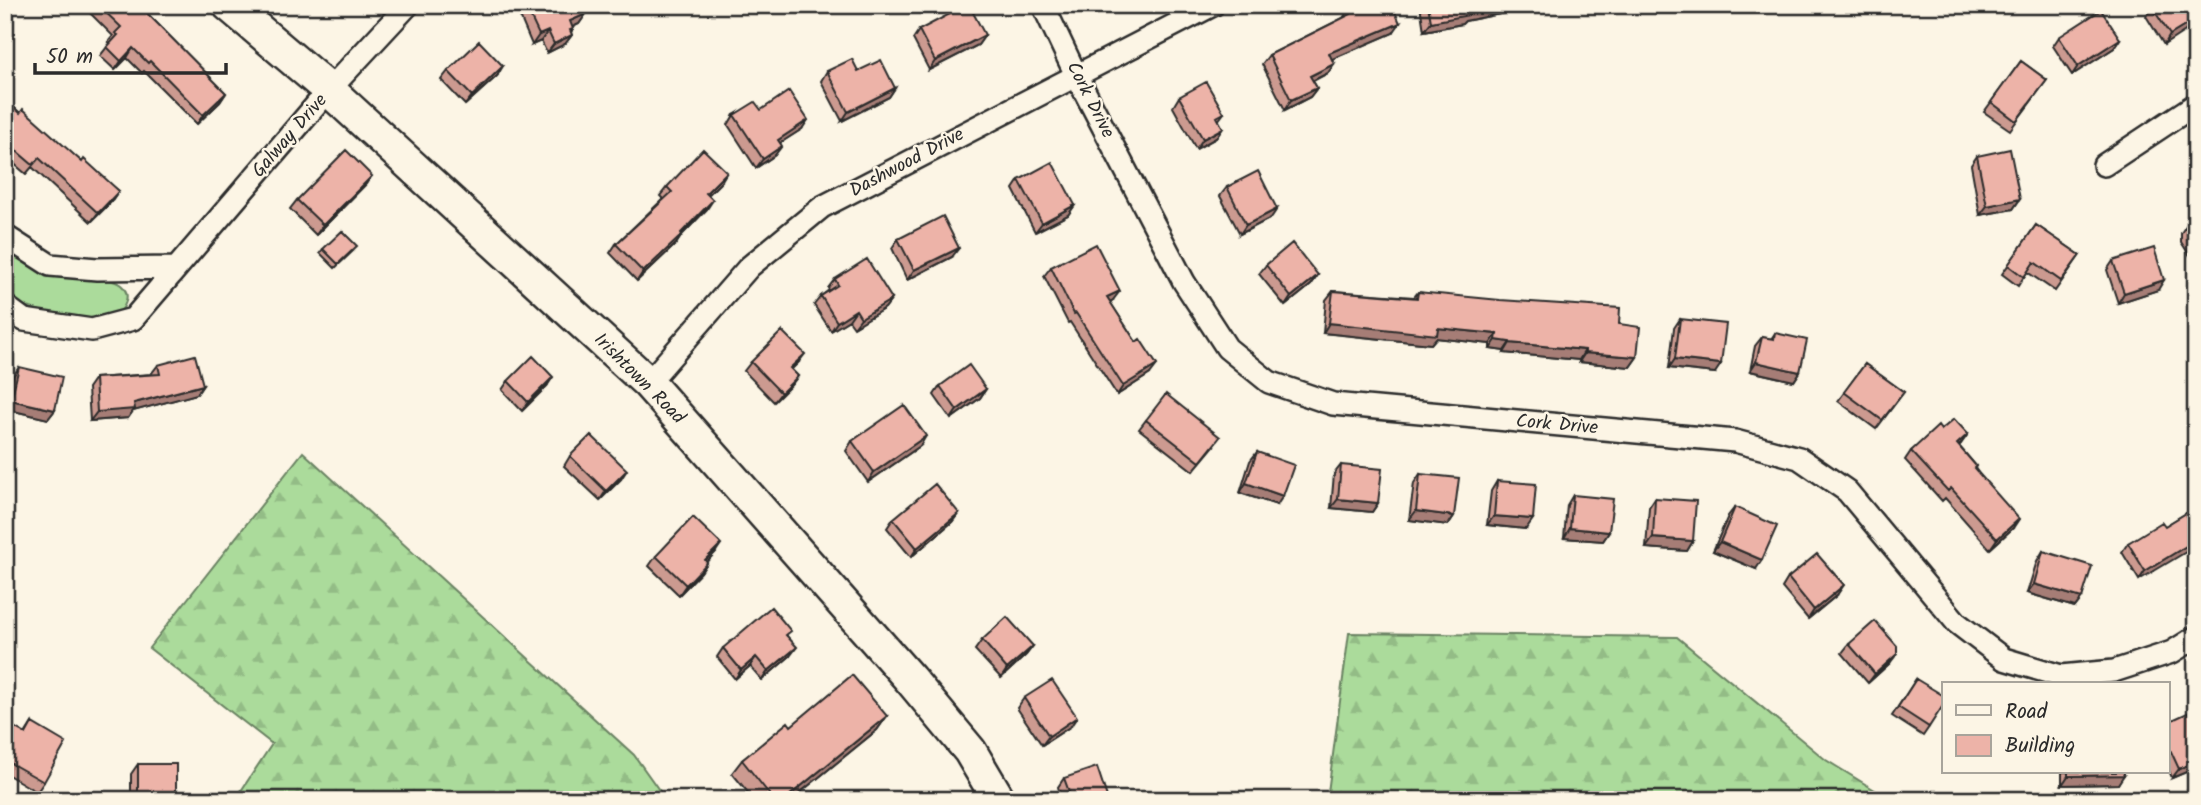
<svg xmlns="http://www.w3.org/2000/svg" width="2201" height="805" font-family="Kalam,sans-serif">
  <defs>
    <pattern id="forest-firs" width="22" height="20" patternUnits="userSpaceOnUse" patternTransform="scale(1.75)"><rect width="22" height="20" fill="#abdb9b"/><path d="M5 1l3.5 6h-7zM16 11l3.5 6h-7z" fill="#93bc86"/></pattern>
  </defs>
  <rect width="100%" height="100%" fill="#fcf5e5"/>
  <filter id="ink" filterUnits="userSpaceOnUse"><feTurbulence type="fractalNoise" baseFrequency=".0143" numOctaves="2"/><feDisplacementMap in="SourceGraphic" scale="14" xChannelSelector="R" yChannelSelector="G"/><feConvolveMatrix kernelMatrix="1 2 1 2 8 2 1 2 1" color-interpolation-filters="sRGB"/></filter>
  <g filter="url(#ink)">
    <path fill="#abdb9b" stroke="#6b8363" stroke-width="2" d="M5,249C19,258 33,268 48,272C65,278 111,276 121,285C127,290 128,297 125,304C113,337 27,309 5,298Z"/>
    <path fill="url(#forest-firs)" stroke="#6b8363" stroke-width="2" d="M303,452L634,755L666,800H235L272,744L149,648Z
      M1349,633L1677,637L1826,760L1891,800H1327Z"/>
    <g fill="none" stroke-linecap="round" stroke-linejoin="round">
      <defs>
        <path id="street" d="M1043,5L1076,75L1184,282L1227,348L1269,382L1333,404L1735,441L1799,458L1847,491L1957,623L2004,659L2061,676L2114,671L2172,652L2196,637
          M2104,165L2196,104
          M5,236L50,265L97,269L175,268
          M5,306L24,320L92,330L133,319L329,90L408,5
          M648,383L749,267L822,207L1213,5"/>
        <path id="secondary" d="M229,5L329,90L648,383L910,679L970,751L999,800"/>
      </defs>
      <use href="#street" stroke="#2b2b2b" stroke-width="26"/>
      <use href="#secondary" stroke="#2b2b2b" stroke-width="37"/>
      <use href="#street" stroke="#fcf5e5" stroke-width="21"/>
      <use href="#secondary" stroke="#fcf5e5" stroke-width="32"/>
    </g>
    <path fill="#cc9a90" stroke="#2b2b2b" stroke-width="2" d="M82,5H139L226,93L220,102L197,124L144,71L142,73L127,58L115,70L100,56L110,43L108,42L113,36Z
      M523,5H581L586,14L579,24L573,27L571,33L572,35L565,44L547,53L541,41L532,45L518,12Z
      M1420,5H1536L1535,7L1465,21L1462,24L1424,31Z
      M2196,5L2164,45L2146,16L2152,7Z
      M1349,9L1393,33L1332,59L1328,73L1313,81L1317,88L1310,97L1285,110L1262,64L1269,55L1343,18Z
      M919,30L985,35L978,45L929,70L913,39Z
      M2059,37L2120,39L2114,48L2072,75L2053,46Z
      M2021,61L2047,80L2010,130L1984,112Z
      M448,71L497,76L465,105L441,80Z
      M827,71H858L895,88L889,97L842,121L821,81Z
      M1179,97L1224,113L1218,121L1223,128L1216,138L1196,149L1173,107Z
      M5,99L20,113L119,191L112,201L91,222L32,167L26,174L5,156Z
      M761,110L802,129L780,143L775,155L756,168L728,125L734,115Z
      M1977,156L2020,199L2013,209L1980,215L1971,165Z
      M1019,180L1075,205L1068,215L1035,232L1013,189Z
      M721,182L708,195L707,209L682,235L676,244L637,281L610,253L616,244L663,199L660,196L667,187Z
      M365,185L316,235L290,209L297,200Z
      M1227,187L1271,218L1240,234L1220,196Z
      M2196,219V265L2181,242V233L2187,224Z
      M2036,225L2080,255L2055,291L2027,272L2018,286L2002,274Z
      M898,239L952,257L907,280L892,248Z
      M323,249L353,251L335,268L320,253Z
      M2113,261L2158,290L2118,303L2107,270Z
      M1266,265L1318,275L1311,285L1285,306L1259,274Z
      M1051,267L1113,300L1110,302L1136,342L1150,374L1117,395L1070,322L1068,323L1044,276Z
      M835,279L892,299L885,308L854,327L849,320L831,331L814,305L821,296L829,290L828,288Z
      M1333,291L1414,297L1418,292L1619,324L1637,357L1630,367L1579,362V360L1504,353V351L1490,349V344L1436,338L1431,344L1323,333L1326,300Z
      M1680,319L1715,373L1669,368L1674,328Z
      M1775,333L1800,372L1794,381L1750,371L1755,346L1762,337L1771,339Z
      M751,362L798,363L791,369L798,376L791,385L774,402L744,371Z
      M1865,364L1904,392L1876,429L1838,401Z
      M158,365L203,385L197,394L133,411L128,418L90,421L88,388L95,378L151,374Z
      M19,367L55,410L48,419L5,409L13,376Z
      M508,381L547,386L522,411L502,390Z
      M940,386L986,389L980,398L951,419L934,395Z
      M1146,420L1214,446L1193,471L1139,429Z
      M1941,430L1968,434L1959,446L1976,466L1975,468L2013,528L1990,549L1945,498L1942,501L1905,460L1911,451Z
      M852,441L920,446L868,482L846,451Z
      M1257,452L1277,505L1240,493L1250,461Z
      M570,456L621,479L600,500L564,466Z
      M1341,465L1378,503L1372,512L1331,508L1334,474Z
      M1420,474L1454,516L1448,525L1409,520L1414,483Z
      M1497,481L1526,529L1487,525L1491,491Z
      M1573,495L1609,532L1603,541L1564,538L1567,505Z
      M1655,498L1693,541L1687,551L1646,548L1649,507Z
      M1735,507L1756,569L1713,551L1728,516Z
      M2196,507L2139,580L2122,552L2128,543L2165,526Z
      M959,513L952,522L911,557L887,528L893,519Z
      M2043,551L2082,598L2075,607L2027,593L2037,561Z
      M715,553L706,562L707,563L701,572L679,595L649,566L656,556Z
      M1788,578L1837,595L1808,619L1782,588Z
      M787,636L790,656L762,680L750,666L735,679L717,657L723,648Z
      M982,640L1033,646L1026,655L1001,678L975,650Z
      M1849,644L1890,663L1868,683L1842,653Z
      M1916,679L1929,727L1923,736L1892,716Z
      M1024,698L1071,726L1042,745L1017,708Z
      M887,716L877,730L791,800H754L732,773L742,760L791,726Z
      M5,722L25,734L32,723L44,782L37,792L5,773Z
      M2168,722L2193,751L2191,770L2172,778L2168,768Z
      M138,764L176,800H131V774Z
      M2062,772H2124L2118,784L2062,785Z
      M1064,778L1108,800H1062L1058,787Z"/>
    <path fill="#a67d76" stroke="#2b2b2b" stroke-width="2" d="M1502,5H1536L1535,7L1465,21L1462,24L1424,31L1431,22L1468,12Z
      M586,14L579,24L564,31L570,21Z
      M2196,19V24L2164,45L2170,35Z
      M1400,23L1393,33L1323,63L1329,53Z
      M573,29L568,37L572,35L565,44L547,53L554,44Z
      M548,31L541,41L532,45L539,35Z
      M985,35L978,45L929,70L935,61Z
      M2120,39L2114,48L2072,75L2078,66Z
      M133,48L127,58L115,70L121,61Z
      M1334,64L1328,73L1304,85L1310,76Z
      M503,66L497,76L465,105L472,96Z
      M895,88L889,97L842,121L848,112Z
      M1317,88L1310,97L1285,110L1291,100Z
      M226,93L220,102L197,124L203,115Z
      M808,120L802,129L771,149L778,140Z
      M1223,128L1216,138L1196,149L1203,139Z
      M782,146L775,155L756,168L763,159Z
      M727,172L721,182L700,203L706,193Z
      M372,176L365,185L316,235L323,225Z
      M119,191L112,201L91,222L98,213Z
      M2020,199L2013,209L1980,215L1987,206Z
      M713,200L707,209L677,240L682,235L676,244L637,281L643,272Z
      M1075,205L1068,215L1035,232L1042,223Z
      M1277,209L1271,218L1240,234L1246,225Z
      M959,248L952,257L907,280L914,270Z
      M1318,275L1311,285L1285,306L1291,297Z
      M2164,280L2158,290L2118,303L2124,293Z
      M1120,291L1113,300L1101,307L1107,297Z
      M892,299L885,308L854,327L861,318Z
      M856,310L849,320L831,331L837,322Z
      M1329,323L1438,328L1497,334L1490,344L1436,338L1431,344L1323,333Z
      M1496,340L1510,342L1504,351L1490,349Z
      M1510,343L1585,350L1579,360L1504,353Z
      M1585,353L1637,357L1630,367L1579,362Z
      M805,354L798,363L784,377L790,368Z
      M1675,359L1721,364L1715,373L1669,368Z
      M1756,362L1800,372L1794,381L1750,371Z
      M1157,365L1150,374L1117,395L1123,386Z
      M798,376L791,385L774,402L781,393Z
      M553,377L547,386L522,411L528,402Z
      M203,385L197,394L133,411L128,418L90,421L97,412L134,403Z
      M986,389L980,398L951,419L957,410Z
      M11,400L55,410L48,419L5,409Z
      M1968,434L1961,444L1950,453L1957,444Z
      M926,436L920,446L868,482L874,472Z
      M627,470L621,479L600,500L606,491Z
      M1246,483L1283,496L1277,505L1240,493Z
      M1338,499L1378,503L1372,512L1331,508Z
      M1416,511L1454,516L1448,525L1409,520Z
      M959,513L952,522L911,557L917,548Z
      M1494,516L1533,519L1526,529L1487,525Z
      M2019,519L2013,528L1990,549L1997,539Z
      M1570,528L1609,532L1603,541L1564,538Z
      M1653,538L1693,541L1687,551L1646,548Z
      M2196,540V546L2139,580L2145,571Z
      M1720,542L1762,560L1756,569L1713,551Z
      M721,544L715,553L699,570L705,560Z
      M707,563L701,572L679,595L686,585Z
      M2034,584L2082,598L2075,607L2027,593Z
      M1844,585L1837,595L1808,619L1814,610Z
      M1033,646L1026,655L1001,678L1007,669Z
      M797,647L790,656L762,680L768,671Z
      M1897,654L1890,663L1868,683L1875,674Z
      M756,657L750,666L735,679L741,670Z
      M887,716L877,730L791,800H784Z
      M1077,717L1071,726L1042,745L1049,736Z
      M2196,744V750L2184,755L2191,746Z
      M2196,761L2191,770L2172,778L2179,769Z
      M2124,775L2118,784L2062,785L2068,776Z"/>
    <path fill="#edb3a8" stroke="#2b2b2b" stroke-width="2" d="M98,5H139L226,93L203,115L150,61L148,63L133,48L121,61L107,47L118,35L115,33L121,27Z
      M525,5H581L586,14L570,21L573,29L570,30L572,35L554,44L548,31L539,35Z
      M967,5H969L985,35L935,61L919,30Z
      M1358,5H1392L1400,23L1329,53L1334,64L1310,76L1317,88L1291,100L1269,55L1351,14L1349,9Z
      M1428,5H1502L1468,12L1469,15L1431,22Z
      M2155,5H2196V19L2170,35L2152,7Z
      M2101,10L2120,39L2078,66L2059,37Z
      M479,41L503,66L472,96L448,71Z
      M852,59L858,71L881,60L895,88L848,112L827,71Z
      M2021,61L2047,80L2016,121L1991,102Z
      M1206,82L1224,113L1217,117L1223,128L1203,139L1179,97Z
      M789,91L808,120L778,140L782,146L763,159L734,115L755,102L761,110Z
      M5,99L20,113L23,109L82,162L84,159L119,191L98,213L39,158L33,165L5,141Z
      M703,149L727,172L706,193L713,200L681,233L682,235L643,272L616,244L672,192L667,187Z
      M2010,149L2020,199L1987,206L1977,156Z
      M346,150L372,176L323,225L297,200Z
      M1052,162L1075,205L1042,223L1019,180Z
      M1258,171L1277,209L1246,225L1227,187Z
      M943,216L959,248L914,270L898,239Z
      M2196,219V245L2187,232V224Z
      M2036,225L2080,255L2061,281L2034,262L2024,277L2008,265Z
      M342,231L357,246L338,264L323,249Z
      M1292,243L1318,275L1291,297L1266,265Z
      M1096,244L1120,291L1107,297L1136,342L1140,339L1157,365L1123,386L1076,313L1074,314L1051,267Z
      M2154,248L2164,280L2124,293L2113,261Z
      M867,259L892,299L861,318L856,310L837,322L821,296L838,285L835,279Z
      M1333,291L1417,298L1418,292L1500,300L1620,308L1619,324L1640,327L1637,357L1585,353V350L1510,343V342L1496,340L1497,334L1438,328L1437,335L1329,323Z
      M1680,319L1726,324L1721,364L1675,359Z
      M782,331L805,354L790,368L798,376L781,393L751,362Z
      M1775,333L1807,340L1800,372L1756,362L1762,337L1774,339Z
      M195,355L203,385L134,403L135,409L97,412L95,378L160,374L158,365Z
      M533,356L553,377L528,402L508,381Z
      M1865,364L1904,392L1882,420L1844,392Z
      M969,365L986,389L957,410L940,386Z
      M19,367L62,377L55,410L11,400Z
      M1166,394L1220,437L1200,462L1146,420Z
      M904,405L926,436L874,472L852,441Z
      M1954,419L1968,434L1957,444L1976,466L1974,468L2019,519L1997,539L1951,488L1948,491L1911,451L1938,426L1941,430Z
      M591,435L627,470L606,491L570,456Z
      M1257,452L1294,465L1283,496L1246,483Z
      M1341,465L1382,469L1378,503L1338,499Z
      M1420,474L1459,478L1454,516L1416,511Z
      M1497,481L1536,484L1533,519L1494,516Z
      M935,484L959,513L917,548L893,519Z
      M1573,495L1613,499L1609,532L1570,528Z
      M1655,498L1696,501L1693,541L1653,538Z
      M1735,507L1777,526L1762,560L1720,542Z
      M2196,507V540L2145,571L2128,543L2162,522L2165,526Z
      M693,517L721,544L705,560L707,563L686,585L656,556Z
      M2043,551L2092,566L2082,598L2034,584Z
      M1817,554L1844,585L1814,610L1788,578Z
      M771,607L791,631L786,635L797,647L768,671L756,657L741,670L723,648Z
      M1007,617L1033,646L1007,669L982,640Z
      M1875,621L1897,646V654L1875,674L1849,644Z
      M852,675L887,716L784,800H774L742,760L788,722L791,726Z
      M1916,679L1944,696V704L1929,727L1898,707Z
      M1052,680L1077,717L1049,736L1024,698Z
      M2196,709V744L2191,746L2196,757V761L2179,769L2168,745V722Z
      M5,722L26,734L32,723L66,743L44,782L5,760Z
      M138,764H176V800H138Z
      M1097,767L1108,800H1072L1064,778Z
      M2068,772H2124V775L2068,776Z
      M915,796L916,800H899Z"/>
  </g>
  <g text-anchor="middle" dominant-baseline="central" stroke-width="5" stroke-linejoin="round" paint-order="stroke">
    <g font-size="19" fill="#2b2b2b" stroke="#fcf5e5">
      <text transform="translate(1090 100) rotate(63)">Cork Drive</text>
      <text transform="translate(290 136) rotate(-49)">Galway Drive</text>
      <text transform="translate(907 163) rotate(-28)">Dashwood Drive</text>
      <text transform="translate(639 379) rotate(45)">Irishtown Road</text>
      <text transform="translate(1557 425) rotate(5)">Cork Drive</text>
    </g>
  </g>
  <rect width="2201" height="805" fill="none" stroke="#fcf5e5" stroke-width="28"/>
  <rect x="14" y="14" width="2173" height="777" fill="none" stroke="#2b2b2b" stroke-width="2.5" filter="url(#ink)"/>
  <rect x="1942" y="682" width="228" height="91" fill="#fcf5e5" stroke="#a8a49b" stroke-width="2"/>
  <rect x="1956" y="705" width="35" height="10" fill="#fcf5e5" stroke="#a8a49b" stroke-width="2"/>
  <text x="2005" y="718" font-size="21" fill="#2b2b2b">Road</text>
  <rect x="1956" y="735" width="35" height="21" fill="#edb3a8" stroke="#a8a49b" stroke-width="2"/>
  <text x="2005" y="752" font-size="21" fill="#2b2b2b">Building</text>
  <path d="M35 63v10h191v-10" fill="none" stroke="#2b2b2b" stroke-width="3.5"/>
  <text x="46" y="63" font-size="21" fill="#2b2b2b" stroke="#fcf5e5" stroke-width="5" paint-order="stroke">50 m</text>
</svg>
